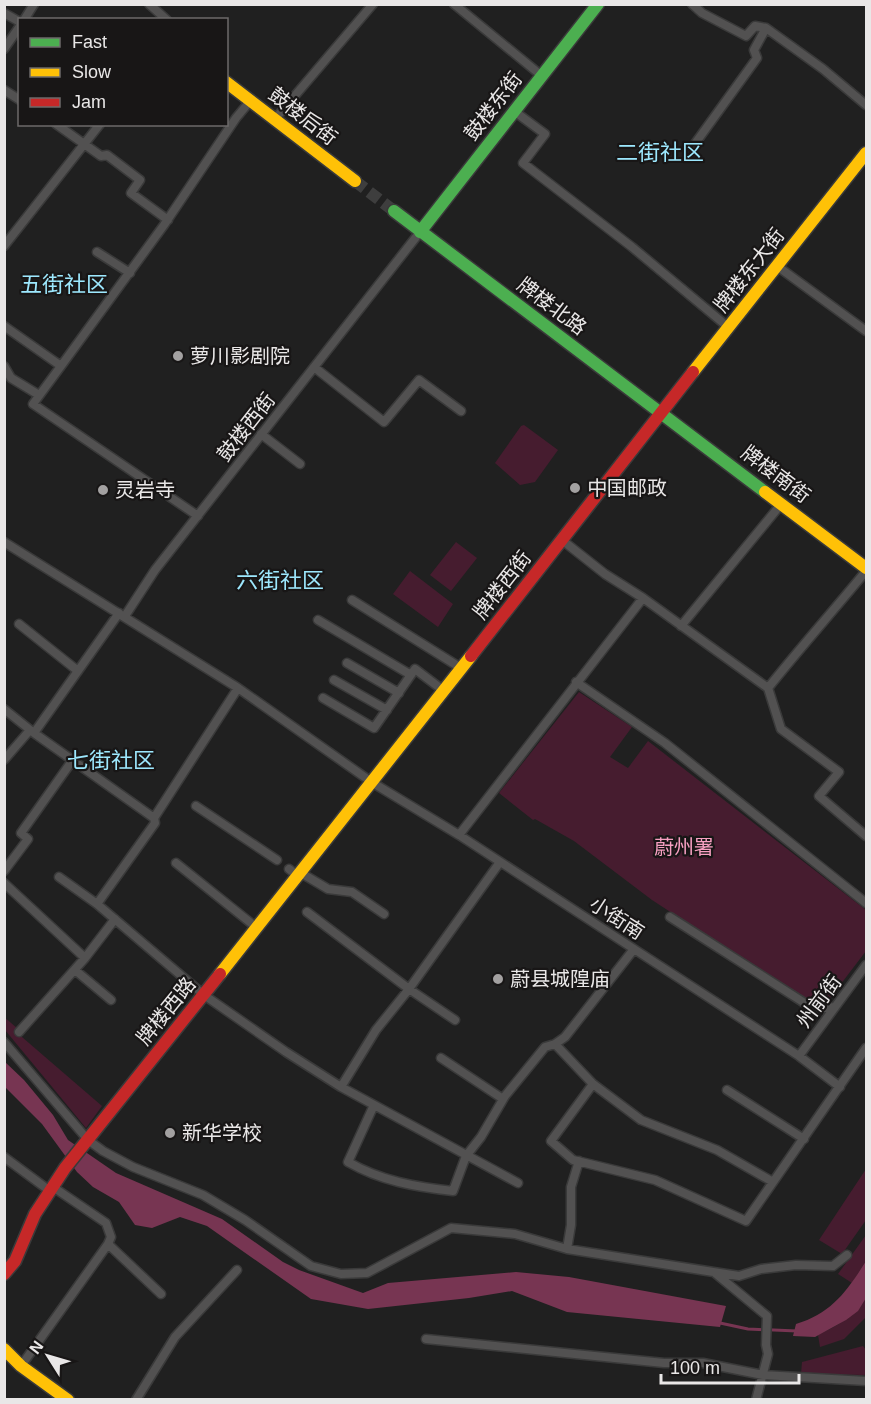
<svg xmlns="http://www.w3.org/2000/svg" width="871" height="1404" font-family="Helvetica,'Noto Sans SC',sans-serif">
  <rect width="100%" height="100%" fill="#202020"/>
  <path fill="#461c2f" d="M524,425L558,450L535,482L520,485L495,463L521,426Z
    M456,542L477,558L451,591L430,575Z
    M410,571L453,604L438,627L393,594Z
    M579,692L632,727L610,757L628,768L648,741L866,910V951L821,1010L652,900L574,841L535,819L533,820L499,793Z
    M4,1017L17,1028L15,1031L102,1106L86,1128L5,1030Z
    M866,1169V1220L842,1254L819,1240Z
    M866,1235V1261L852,1283L838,1274Z
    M866,1298V1317L844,1339L820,1347L818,1335C838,1325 854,1317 866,1298Z
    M863,1346L866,1350V1375L801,1374L802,1362Z"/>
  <path fill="#773552" d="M4,1061L24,1080L53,1115L68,1140L116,1173L222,1219L283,1262L299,1270L363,1293L388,1283L516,1272L569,1277L726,1306L720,1327L567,1312L512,1291L469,1298L368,1309L311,1299L207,1226L180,1217L152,1228L135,1225L119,1202L93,1187L77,1172L42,1124L5,1087Z
    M866,1261V1298L858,1311L846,1320L815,1337L793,1336L796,1324C832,1313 847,1291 866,1261Z"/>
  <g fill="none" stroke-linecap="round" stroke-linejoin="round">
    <path stroke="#773552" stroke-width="3" d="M720,1323L748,1329L797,1331"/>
    <path stroke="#3e3e3e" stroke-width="12" stroke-dasharray="12 6" stroke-linecap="butt" d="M355,181L394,211"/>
    <defs>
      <path id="street" d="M149,4L167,20
        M454,4L542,76
        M692,4L702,13L746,36L755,26L766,28L823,69L866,105
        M4,13L20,22
        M24,20L34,4
        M4,49L20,26
        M4,90L20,100
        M514,111L545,134L523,163L632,247L728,327
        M275,119L373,4
        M56,124L101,156L107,155L140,180L131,193L168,220
        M694,145L757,58L754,50L766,28
        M4,246L100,124
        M97,252L130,273
        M777,266L866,331
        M4,326L61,366L164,225L236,118L251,100
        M4,366L11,378L39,395
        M61,366L33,404L198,516
        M314,367L384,422L419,380L461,411
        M261,434L300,464
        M562,540L605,574L643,598L768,688L781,729L839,772L819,796L866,836
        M4,542L238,688L373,783L459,835L634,949L799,1056L840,1087
        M352,600L461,668
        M125,616L155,570L420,232
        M318,620L411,675
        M19,624L78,671
        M681,626L782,503
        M347,663L399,693
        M334,680L387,710
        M576,682L665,743L866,903
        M768,688C800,648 834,610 866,571
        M323,698L374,728L415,669L444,691
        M4,709L34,733L154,818L155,823L97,904L204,995L286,1052L341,1087L518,1183
        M34,733L119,613
        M4,760L30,730
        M196,806L277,860
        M154,818L238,688
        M459,835L643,598
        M176,863L257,928
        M289,869L298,876
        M4,871L28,839L21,833L72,761
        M301,873L328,889L352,892L384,914
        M59,877L97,904
        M4,883L85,958L115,919
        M307,912L409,989L455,1020
        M670,917L814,1009L835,1007
        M75,970L111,1000
        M19,1032L85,958
        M4,1042L88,1140L103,1151L133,1167L203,1195L245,1220L311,1266L341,1274L367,1273L451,1228L515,1234L567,1249L739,1276L761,1269L796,1265L833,1266L847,1255
        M555,1044L593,1084L551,1141L573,1160L655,1180L746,1221L866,1048
        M799,1056L866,965
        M441,1058L503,1099
        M593,1084L641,1120L717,1150L773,1182
        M341,1087L376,1030L409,989L500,862
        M727,1090L804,1139
        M374,1105L348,1162C381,1181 416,1187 453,1191L466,1156L481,1137L505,1096L545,1047L555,1044L565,1037L634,949
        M4,1157L50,1191
        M53,1187L106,1223L111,1237L108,1244L161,1294
        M567,1249L571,1225V1187L579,1161
        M715,1273L767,1316L766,1345L768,1354L756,1400
        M426,1339L664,1363H703L763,1375L866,1381
        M21,1366L108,1244
        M136,1400L175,1337L237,1270"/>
      <path id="fast" d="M394,211L765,492
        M420,232L598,4"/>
      <path id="slow" d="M226,82L355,181
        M693,372L866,153
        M765,492L866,568
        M220,974L471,656
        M4,1349L21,1366L68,1400"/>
      <path id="jam" d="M471,656L693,372
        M4,1274L15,1261L35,1214L65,1168L220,974"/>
    </defs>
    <use href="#street" stroke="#3a3a3a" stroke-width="11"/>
    <use href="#fast" stroke="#3a3a3a" stroke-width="15"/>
    <use href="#slow" stroke="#3a3a3a" stroke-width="15"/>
    <use href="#jam" stroke="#3a3a3a" stroke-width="15"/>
    <use href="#street" stroke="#525151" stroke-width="8"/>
    <use href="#fast" stroke="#4caf50" stroke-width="12"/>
    <use href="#slow" stroke="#ffc107" stroke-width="12"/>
    <use href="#jam" stroke="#c62828" stroke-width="12"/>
  </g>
  <g fill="#a3a1a1" stroke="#181616" stroke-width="2">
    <circle cx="178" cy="356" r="6"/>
    <circle cx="575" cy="488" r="6"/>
    <circle cx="103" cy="490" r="6"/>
    <circle cx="498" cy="979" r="6"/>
    <circle cx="170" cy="1133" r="6"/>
  </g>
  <g text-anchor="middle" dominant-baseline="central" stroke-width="4.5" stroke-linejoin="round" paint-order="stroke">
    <g font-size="20" fill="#e9e7e7" stroke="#181616">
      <text transform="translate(493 106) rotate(-52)">鼓楼东街</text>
      <text transform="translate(303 116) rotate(38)">鼓楼后街</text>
      <text transform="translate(749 270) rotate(-52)">牌楼东大街</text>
      <text transform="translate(552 306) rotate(37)">牌楼北路</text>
      <text transform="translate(246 427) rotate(-52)">鼓楼西街</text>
      <text transform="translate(776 474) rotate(37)">牌楼南街</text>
      <text transform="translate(502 585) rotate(-52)">牌楼西街</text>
      <text transform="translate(617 918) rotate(33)">小街南</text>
      <text transform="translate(819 1001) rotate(-53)">州前街</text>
      <text transform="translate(166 1011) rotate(-51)">牌楼西路</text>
    </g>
    <g font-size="20" fill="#e9e7e7" stroke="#181616" text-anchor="start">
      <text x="190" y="356">萝川影剧院</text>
      <text x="587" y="488">中国邮政</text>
      <text x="115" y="490">灵岩寺</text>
      <text x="510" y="979">蔚县城隍庙</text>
      <text x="182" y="1133">新华学校</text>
    </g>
    <g font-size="20" fill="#f7a0c2" stroke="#181616">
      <text x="684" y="847">蔚州署</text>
    </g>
    <g font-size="22" fill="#9de8fe" stroke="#181616">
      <text x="660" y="152">二街社区</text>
      <text x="64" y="284">五街社区</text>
      <text x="280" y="580">六街社区</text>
      <text x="111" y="760">七街社区</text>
    </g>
  </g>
  <rect width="871" height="1404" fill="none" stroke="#e9e7e7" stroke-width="12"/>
  <rect x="18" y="18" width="210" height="108" fill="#181616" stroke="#6c6a6a" stroke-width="1.5"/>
  <rect x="30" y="38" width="30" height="9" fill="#4caf50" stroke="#6c6a6a" stroke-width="1.5"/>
  <text x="72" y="48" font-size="18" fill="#e9e7e7">Fast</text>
  <rect x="30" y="68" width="30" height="9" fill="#ffc107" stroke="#6c6a6a" stroke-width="1.5"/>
  <text x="72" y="78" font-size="18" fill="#e9e7e7">Slow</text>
  <rect x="30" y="98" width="30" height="9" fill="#c62828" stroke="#6c6a6a" stroke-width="1.5"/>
  <text x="72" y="108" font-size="18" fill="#e9e7e7">Jam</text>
  <g transform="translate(48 1356) rotate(307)" stroke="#181616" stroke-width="4.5" paint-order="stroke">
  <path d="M0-4.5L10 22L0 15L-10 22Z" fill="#e9e7e7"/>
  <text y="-9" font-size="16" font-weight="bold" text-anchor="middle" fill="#e9e7e7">N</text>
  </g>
  <path d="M661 1374v9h138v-9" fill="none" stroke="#e9e7e7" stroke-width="3"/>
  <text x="670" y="1374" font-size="18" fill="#e9e7e7" stroke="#181616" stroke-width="4.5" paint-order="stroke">100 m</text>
</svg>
